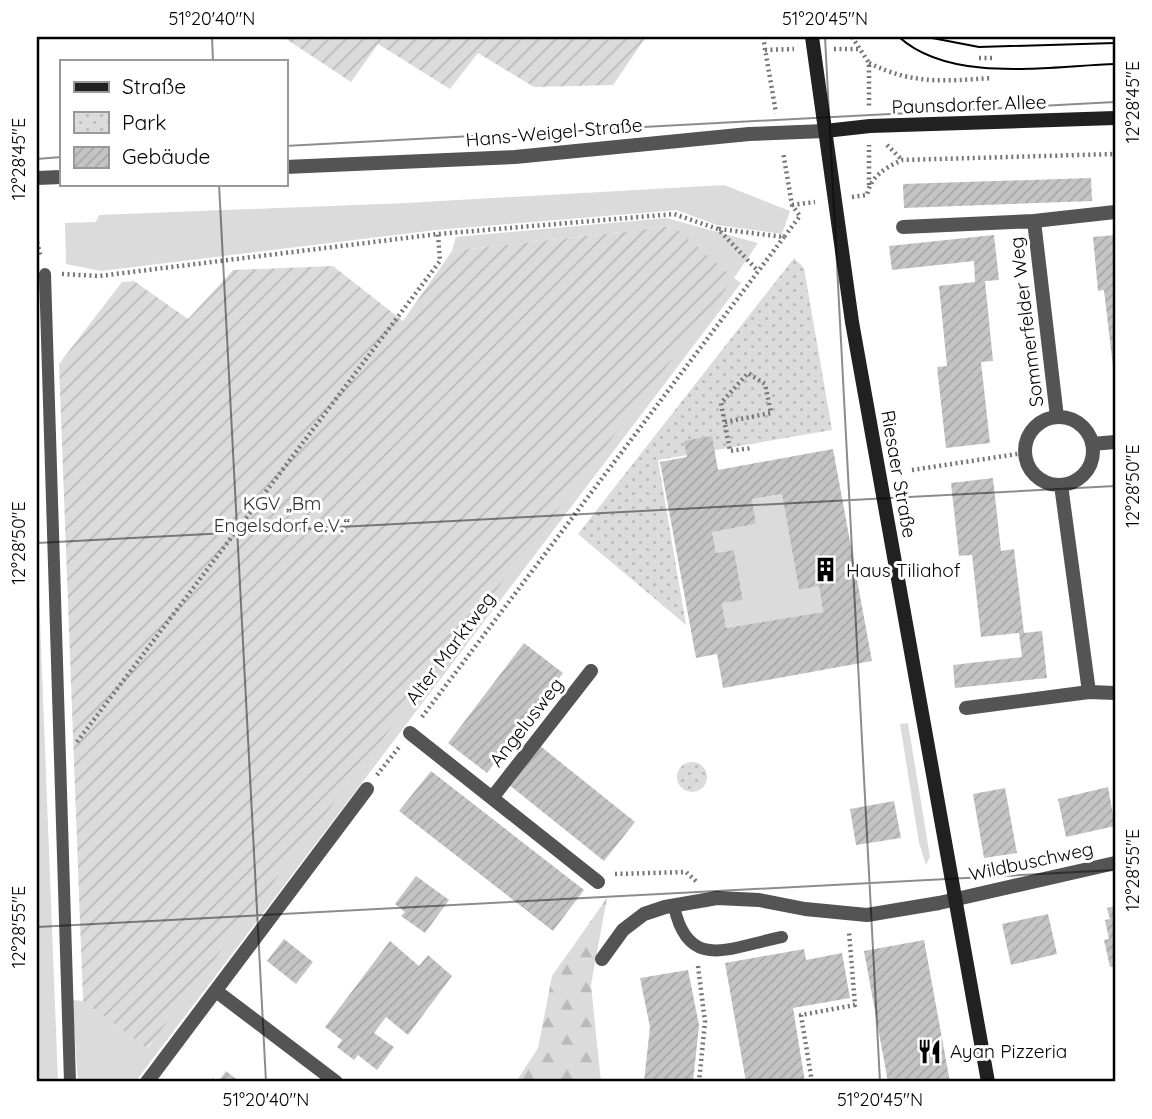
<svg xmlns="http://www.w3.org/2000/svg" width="1152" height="1119" font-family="Quicksand,sans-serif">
  <defs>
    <pattern id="forest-firs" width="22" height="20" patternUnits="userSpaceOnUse" patternTransform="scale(1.75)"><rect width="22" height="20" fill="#dbdbdb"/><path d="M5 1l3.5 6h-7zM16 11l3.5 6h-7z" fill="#bababa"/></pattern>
    <pattern id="park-dots" width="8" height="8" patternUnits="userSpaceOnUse" patternTransform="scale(1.75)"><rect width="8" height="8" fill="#dbdbdb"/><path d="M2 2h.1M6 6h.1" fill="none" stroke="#bababa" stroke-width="1.8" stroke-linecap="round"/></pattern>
    <pattern id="garden-furrows" width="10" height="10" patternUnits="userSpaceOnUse" patternTransform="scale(1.75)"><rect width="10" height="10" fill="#dbdbdb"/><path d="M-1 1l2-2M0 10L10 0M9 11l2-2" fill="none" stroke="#bababa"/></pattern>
    <pattern id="building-hatch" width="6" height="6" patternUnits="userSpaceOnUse" patternTransform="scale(1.75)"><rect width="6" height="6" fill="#c4c4c4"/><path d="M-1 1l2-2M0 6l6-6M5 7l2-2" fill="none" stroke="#a7a7a7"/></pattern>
  </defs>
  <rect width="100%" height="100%" fill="#fff"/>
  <path fill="#dbdbdb" d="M724,185L790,211L782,234L717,225L676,210L666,211L436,230L101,271L66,264L65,223L96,222L99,215L406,203Z
    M666,218L758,243L734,278L741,283L135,1082H78L72,1000L83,1001L148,1048L673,226L452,251L456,237Z
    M782,494L799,590L819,586L823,612L726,628L722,603L743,599L734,550L716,553L712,532L756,524L752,499Z
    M37,543L58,1082H37Z
    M908,723L930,857L926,865L919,843L900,724Z"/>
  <path fill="url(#forest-firs)" d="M607,898L591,985L601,1082H516L538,1048L552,976Z"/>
  <path fill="url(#park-dots)" d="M794,258L804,268L832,430L658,460L686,625L578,534Z
    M677 777a15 15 0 1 1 30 0a15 15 0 1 1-30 0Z"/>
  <path fill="url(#garden-furrows)" d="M283,37H646L613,85L534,87L478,53L450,89L378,44L351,82Z
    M673,226L734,278L147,1048L83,1001L59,364L122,282L134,281L188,319L233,270L333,266L403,321L452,251Z"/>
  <path fill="url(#building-hatch)" fill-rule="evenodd" d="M1091,178L1092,201L904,208L903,184Z
    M994,235L999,280L985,281L993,361L981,362L990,443L946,448L937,367L947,366L939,286L975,282L974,261L892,270L889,246Z
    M1115,235V367H1113L1104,290L1098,291L1093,237Z
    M712,436L718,470L833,449L872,661L723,688L717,654L696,658L660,462L687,457L684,441ZM782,494L799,590L819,586L823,612L726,628L722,603L743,600L734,550L716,553L712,532L756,524L752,499Z
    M993,478L1001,551L1014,549L1024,633L1042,631L1047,678L955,688L953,665L1022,657L1019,633L981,637L972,555L959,556L951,483Z
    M524,643L563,673L487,773L448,743Z
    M539,745L635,822L604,861L508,784Z
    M431,771L584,890L553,931L399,811Z
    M1108,787L1115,826L1066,837L1058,799Z
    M1005,788L1017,853L984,858L973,794Z
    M894,801L901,838L856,845L850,809Z
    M416,876L449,900L425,933L401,916L405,912L395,904Z
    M1115,906V966L1110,967L1104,940L1109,939L1105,920L1110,919L1107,908Z
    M1048,914L1057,954L1011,965L1002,924Z
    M284,939L313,962L296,984L267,961Z
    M924,940L950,1082H888L864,951Z
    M390,941L419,966L428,955L452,976L408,1035L386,1017L374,1033L394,1047L377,1070L358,1055L354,1060L337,1047L342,1040L325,1027Z
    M804,949L806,960L842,953L850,998L793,1008L805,1082H746L725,963Z
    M688,970L699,1025L693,1082H644L650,1027L640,978Z
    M226,1071L240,1082H210L213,1078L218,1082Z"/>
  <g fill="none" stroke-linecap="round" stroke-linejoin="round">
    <path stroke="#767676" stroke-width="4.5" stroke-dasharray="2 3.5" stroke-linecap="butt" d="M763,37L776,113
      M852,37L869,63V108
      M834,49H860
      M765,50L794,49
      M979,58H992
      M869,63C914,85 944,81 992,78
      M887,145L902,160
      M869,185V145
      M852,197L867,195C871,176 885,168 902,160L1115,154
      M792,205L815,202
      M719,229L784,237L800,216L792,205L783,152
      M37,242L41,258
      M62,274L99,276L438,234L674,214L718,229L758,271
      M725,422L771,413L765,384L748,373L721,403L730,451L752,448
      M912,470L1024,453
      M422,717L784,237
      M77,742L440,261L438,234
      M377,775L400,746
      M615,874L686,872L697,882
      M698,966L705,1022L699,1082
      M812,1082L801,1015L855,1005L849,932"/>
    <path stroke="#545454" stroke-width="12" d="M45,274L70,1082
      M674,906C688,973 730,947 782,937"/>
    <path stroke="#545454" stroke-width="14" d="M1034,221L1115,212
      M903,227L1034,221L1057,417
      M1025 451a34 34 0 1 1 68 0a34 34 0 1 1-68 0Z
      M1092,444L1115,442
      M1089,692L1115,693
      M966,708L1089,692L1061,485
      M410,733L598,882
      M492,798L591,671
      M602,959L623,930L644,914L665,907L717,898L759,900L805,909L867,915L939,903L1115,863
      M216,991L336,1082
      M147,1082L367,789"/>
    <path stroke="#545454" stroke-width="14" d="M285,167L515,157L749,134L825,131
      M37,178L61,177"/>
    <path stroke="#212121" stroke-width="14" d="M812,37L852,322L988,1082
      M825,131L870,126L1115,118"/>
    <path stroke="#000" stroke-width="2" d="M899,37C951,84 1049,66 1115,64
      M927,37L979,47L1115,43"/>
  </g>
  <path fill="none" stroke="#000" stroke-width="2" stroke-opacity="0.45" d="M212,37L213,61M825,37L880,1082M285,146L1115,102M37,159L61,157M219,184L266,1082M37,543L1115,486M37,927L1115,870"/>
  <defs>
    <symbol id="building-bare" viewBox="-9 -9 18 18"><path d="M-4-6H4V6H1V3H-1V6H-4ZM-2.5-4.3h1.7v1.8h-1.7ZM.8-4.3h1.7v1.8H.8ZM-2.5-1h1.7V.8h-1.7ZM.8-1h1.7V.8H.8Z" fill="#000" stroke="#fff" stroke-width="2.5" paint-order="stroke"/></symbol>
    <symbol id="restaurant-bare" viewBox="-9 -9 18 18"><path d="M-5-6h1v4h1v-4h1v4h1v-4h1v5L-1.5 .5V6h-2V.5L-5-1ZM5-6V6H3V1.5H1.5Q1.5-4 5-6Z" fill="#000" stroke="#fff" stroke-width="2.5" paint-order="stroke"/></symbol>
  </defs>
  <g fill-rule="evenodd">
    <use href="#building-bare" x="808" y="552" width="35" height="35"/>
    <use href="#restaurant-bare" x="912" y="1034" width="35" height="35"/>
  </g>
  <g text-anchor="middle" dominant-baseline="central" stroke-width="6" stroke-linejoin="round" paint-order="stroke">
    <g font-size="19" fill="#000" stroke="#fff">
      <text transform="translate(969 104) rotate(-2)">Paunsdorfer Allee</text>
      <text transform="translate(554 132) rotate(-5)">Hans-Weigel-Straße</text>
      <text transform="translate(1026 322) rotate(-97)">Sommerfelder Weg</text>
      <text transform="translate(899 474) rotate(80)">Riesaer Straße</text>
      <text transform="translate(450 648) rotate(-53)">Alter Marktweg</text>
      <text transform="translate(526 722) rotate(-52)">Angelusweg</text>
      <text transform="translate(1031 861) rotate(-12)">Wildbuschweg</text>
    </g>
    <g font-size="19" fill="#323232" stroke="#fff">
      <text x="282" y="503">KGV „Bm<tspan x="282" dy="22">Engelsdorf e.V.“</tspan></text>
    </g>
    <g font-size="19" fill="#000" stroke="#fff" text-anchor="start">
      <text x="846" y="570">Haus Tiliahof</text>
      <text x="950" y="1051">Ayan Pizzeria</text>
    </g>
  </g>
  <rect width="1152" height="1119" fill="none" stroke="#ffffff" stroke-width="77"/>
  <rect x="60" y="60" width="228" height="126" fill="#ffffff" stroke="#999999" stroke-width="2"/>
  <rect x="74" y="82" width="35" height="10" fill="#212121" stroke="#999999" stroke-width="2"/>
  <text x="122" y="94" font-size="21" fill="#000000">Straße</text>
  <rect x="74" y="112" width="35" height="21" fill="url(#park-dots)" stroke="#999999" stroke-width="2"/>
  <text x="122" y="130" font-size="21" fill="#000000">Park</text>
  <rect x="74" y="147" width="35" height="21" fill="url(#building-hatch)" stroke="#999999" stroke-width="2"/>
  <text x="122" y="164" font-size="21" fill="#000000">Gebäude</text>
  <rect x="38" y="38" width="1076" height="1042" fill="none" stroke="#000" stroke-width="2.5"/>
  <g font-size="18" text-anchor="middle" fill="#000">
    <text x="212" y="25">51°20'40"N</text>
    <text x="825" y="25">51°20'45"N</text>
    <text transform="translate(1133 102) rotate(-90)" y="6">12°28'45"E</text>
    <text transform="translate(19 159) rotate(-90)" y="6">12°28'45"E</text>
    <text transform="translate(1133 486) rotate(-90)" y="6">12°28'50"E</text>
    <text transform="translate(19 543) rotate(-90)" y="6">12°28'50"E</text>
    <text transform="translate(1133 870) rotate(-90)" y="6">12°28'55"E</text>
    <text transform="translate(19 927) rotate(-90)" y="6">12°28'55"E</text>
    <text x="266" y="1106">51°20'40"N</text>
    <text x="880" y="1106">51°20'45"N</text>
  </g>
</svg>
